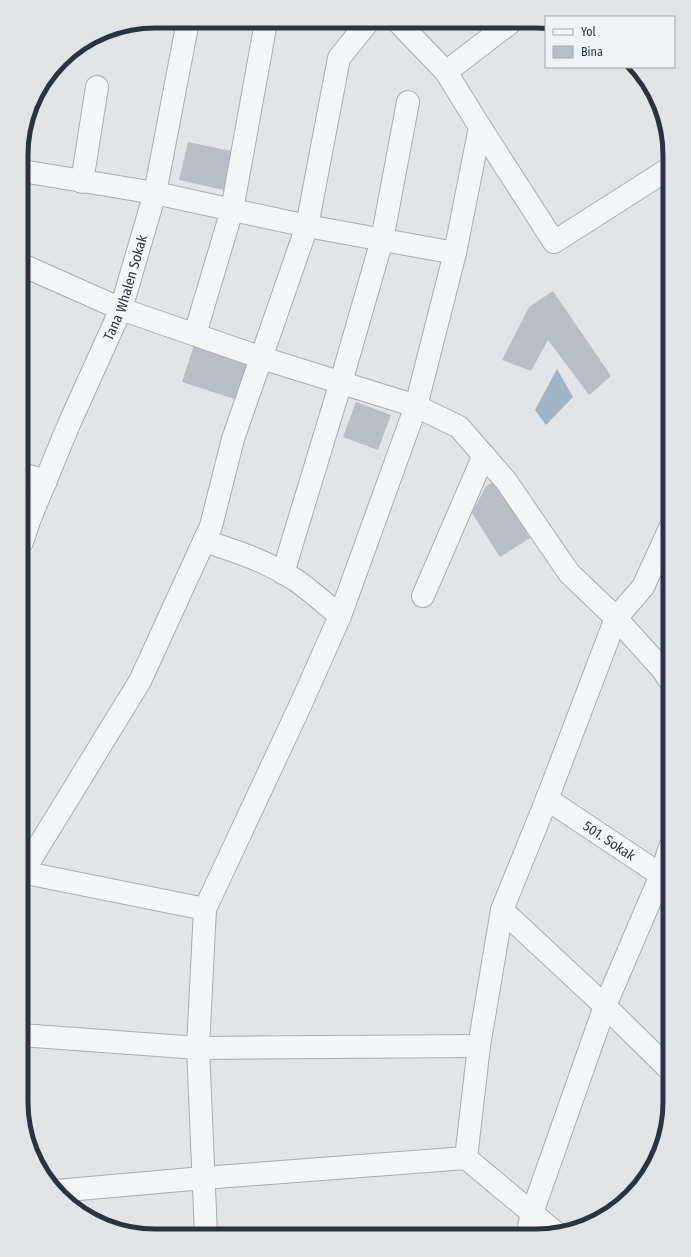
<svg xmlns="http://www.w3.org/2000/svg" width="691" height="1257" font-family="'Fira Sans Condensed',sans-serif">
  <rect width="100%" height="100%" fill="#e1e5e8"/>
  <path fill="#9fb5c5" d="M557,369L573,397L546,425L535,410Z"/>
  <path fill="#b9bec5" d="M188,142L231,151L224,190L179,180Z
    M553,291L611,376L589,395L548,340L531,371L502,360L529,307Z
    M195,342L254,361L241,401L182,382Z
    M356,402L391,415L378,450L343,437Z
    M494,482L500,488L530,538L500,557L472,513L485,488L489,484Z"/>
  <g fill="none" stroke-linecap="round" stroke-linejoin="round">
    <defs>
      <g id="minor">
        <path d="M446,72L510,23"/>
        <path d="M480,127L554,242L670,168"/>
        <path d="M22,171L155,193L307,226L455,253"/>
        <path d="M82,182L97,87"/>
        <path d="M22,265L121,309L262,358L416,406L459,427L506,481L569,573L616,618L662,669L670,681"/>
        <path d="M195,334L232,210L266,22"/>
        <path d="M22,474L46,481"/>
        <path d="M204,541C236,551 269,562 297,581C312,592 326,604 340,616"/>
        <path id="s1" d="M22,542L29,521L69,424L121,309L155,193L188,21"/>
        <path d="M283,573L341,382L382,240L408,102"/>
        <path d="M423,596L484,455"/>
        <path id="s2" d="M547,799L661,875L669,885"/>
        <path d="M21,872L205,909L198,1048L206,1235"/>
        <path d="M21,875L140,681L211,526L233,439L307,226L339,58L368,22"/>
        <path d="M205,909L300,706L340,616L416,406L455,253L480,127L446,72L399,23"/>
        <path d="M502,910L605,1006L670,1070"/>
        <path d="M21,1035L198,1048L479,1046"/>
        <path d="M466,1158L479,1046L502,910L547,799L616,618L643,587L670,528"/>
        <path d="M56,1191L203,1178L466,1158L556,1233"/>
        <path d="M527,1236L532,1213L605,1006L661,875L670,847"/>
      </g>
    </defs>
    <use href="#minor" stroke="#a7acb2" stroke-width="24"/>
    <use href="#minor" stroke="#f3f5f7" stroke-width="22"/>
  </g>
  <g text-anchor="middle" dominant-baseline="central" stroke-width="3" stroke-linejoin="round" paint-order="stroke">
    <g font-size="14" fill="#2b343e" stroke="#f0f3f6">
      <text stroke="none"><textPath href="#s1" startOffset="275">Tana Whalen Sokak</textPath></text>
      <text stroke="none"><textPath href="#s2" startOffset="75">501. Sokak</textPath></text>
    </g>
  </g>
  <path d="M0 0H691V1257H0ZM155 28H536A127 127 0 0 1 663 155V1102A127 127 0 0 1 536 1229H155A127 127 0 0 1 28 1102V155A127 127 0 0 1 155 28Z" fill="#e0e4e7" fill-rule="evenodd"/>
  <path fill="none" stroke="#2b343e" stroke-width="5" d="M155 28H536A127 127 0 0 1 663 155V1102A127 127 0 0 1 536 1229H155A127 127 0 0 1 28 1102V155A127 127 0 0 1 155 28Z"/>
  <rect x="545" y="16" width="130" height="52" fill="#f0f3f6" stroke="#a1a7ac"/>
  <rect x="553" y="29" width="20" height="6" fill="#f3f5f7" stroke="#a1a7ac"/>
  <text x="581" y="36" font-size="12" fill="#2b343e">Yol</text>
  <rect x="553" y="46" width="20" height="12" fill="#b9bec5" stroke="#a1a7ac"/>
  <text x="581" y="56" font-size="12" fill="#2b343e">Bina</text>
</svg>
